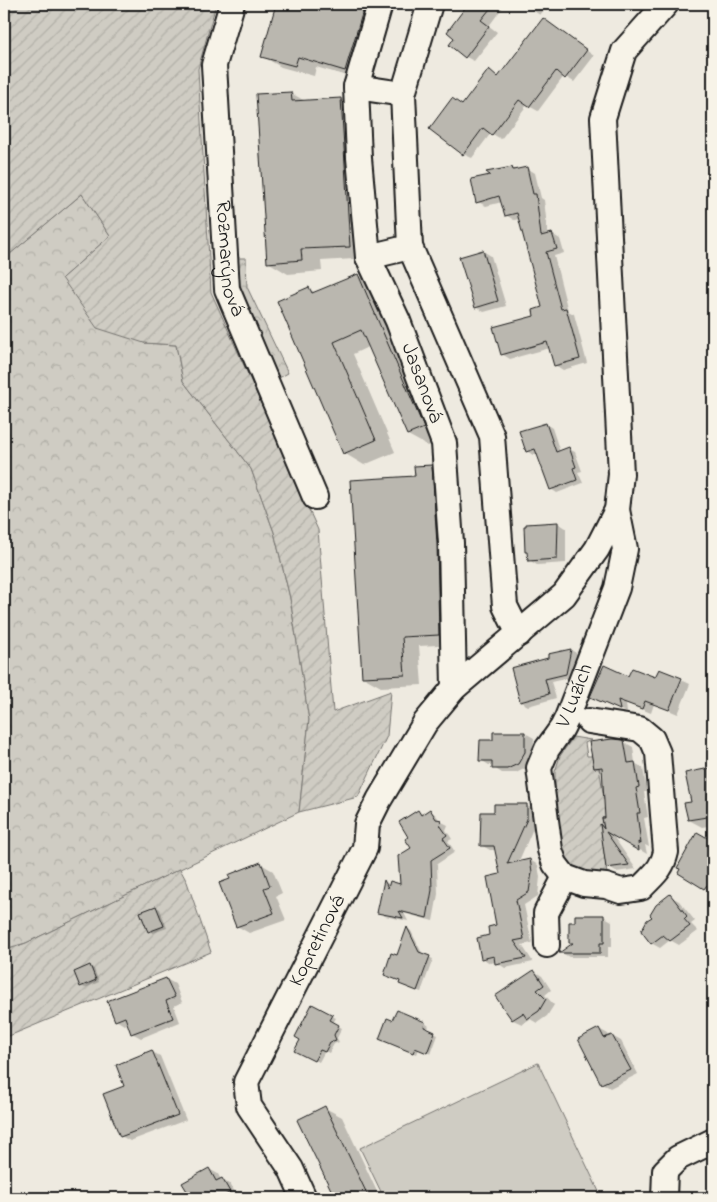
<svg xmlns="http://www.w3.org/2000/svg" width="717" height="1202" font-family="'Indie Flower',sans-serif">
  <defs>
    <pattern id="forest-crowns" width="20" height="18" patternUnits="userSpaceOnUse" patternTransform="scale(1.25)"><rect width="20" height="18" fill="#cfccc3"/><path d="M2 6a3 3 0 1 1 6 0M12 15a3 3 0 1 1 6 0" fill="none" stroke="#b1afa7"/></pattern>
    <pattern id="garden-furrows" width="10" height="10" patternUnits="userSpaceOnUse" patternTransform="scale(1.25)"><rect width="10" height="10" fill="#cfccc3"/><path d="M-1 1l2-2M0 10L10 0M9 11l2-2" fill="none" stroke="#b1afa7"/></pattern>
  </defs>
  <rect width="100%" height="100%" fill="#eeeae0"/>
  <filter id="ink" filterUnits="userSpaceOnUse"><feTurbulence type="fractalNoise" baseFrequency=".02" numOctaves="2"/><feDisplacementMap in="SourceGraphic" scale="10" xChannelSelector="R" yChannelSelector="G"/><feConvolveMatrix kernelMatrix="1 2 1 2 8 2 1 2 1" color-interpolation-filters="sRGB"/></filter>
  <g filter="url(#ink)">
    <path fill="url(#forest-crowns)" stroke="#767470" d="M82,194L110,236L62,278L144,343L176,345L183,381L251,469L274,532L290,598L309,720L299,812L26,943L4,949V259Z
      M238,258H246L247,287L288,373L279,378L240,290Z"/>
    <path fill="url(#garden-furrows)" stroke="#767470" d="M4,4H216L198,69L211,292L318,530L333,712L391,691L387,736L358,797L299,812L309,720L290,598L274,532L251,469L183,381L176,345L144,343L97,328L62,278L110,236L82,194L4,259Z
      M573,737L591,740L585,743L587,756H592L594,768L599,767L607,817L602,818L606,843L603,844L607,874L583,875L569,864L562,848L555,798V772L560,756Z
      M180,869L187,882L211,952L4,1038V951L26,943Z"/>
    <path fill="#cfccc3" stroke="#767470" d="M538,1063L602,1198H384L360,1148Z"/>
    <path fill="#0003" d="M278,4H386L364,81L316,67L314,76L281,67L262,56Z
      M469,4H505L489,26L497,32L474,61L466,57L456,37L449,31Z
      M523,4H549L540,15Z
      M544,19L594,56L574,82L564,76L538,111L527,105L501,139L491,133L472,158L463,154L453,99L463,105L489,71L499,77Z
      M291,93L305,101L341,99L362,111L371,258L321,261L322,271L288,274L268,262Z
      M512,168L516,170L527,168L535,173L541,198L544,200L548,235L552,234L560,239L564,253L554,256L568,311L574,314L587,363L563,370L555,365L550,348L510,359L502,354L543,308L520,219L514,220L506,215L502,202L486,206L478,202L493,175Z
      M483,251L491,256L506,306L484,312L476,307Z
      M357,275L377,286L443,440L428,446L408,435L370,346L353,354L395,452L364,465L344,453L278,302L309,289L316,293Z
      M546,424L552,428L560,452L569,449L575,452L582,471L578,472L583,483L557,493L551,489L538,453L533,455L527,451Z
      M431,467L449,477L456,644L419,646L422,685L381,687L363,677L416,477Z
      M558,523L566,528V563L537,565L529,560Z
      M571,650L578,654L573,677L551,682L556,698L528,706L521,702L512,669L550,659L549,655Z
      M711,651H713V666Z
      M660,670L690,684L678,714L654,704L651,713L626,703L627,713L592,697L656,679Z
      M712,670H713V697L711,696L707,676L713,675Z
      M494,733H525L534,738L533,757L526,768L516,773H502L494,768V765H489L481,760L494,741Z
      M624,742L633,747L635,763L643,768L647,792H644L648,817L644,818L649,847L645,845L647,854L611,833L636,869L616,872L607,867L602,826L605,828L607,819L603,773L595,768Z
      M710,769L713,771V825L702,827L689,820L692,803Z
      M527,806L535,810V824L518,863L530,860L538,865L540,877L538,896L524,905L532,943L522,945L533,962L505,968L496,962L490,963L482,958L491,936L498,926L501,875L496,850H490L481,845L495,813Z
      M418,811L424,815L430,811L436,815L440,821L448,825L446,830L452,839L448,841L455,852L437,864L438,894L433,921L404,913L408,921L385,916L378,912L385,882L390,885H402L413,849L410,837Z
      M698,833L713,843V893L679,873Z
      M261,864L273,871L282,893L276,896L286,920L249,933L237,926Z
      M670,896L679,901L695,921L691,924L698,931L679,945L670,940L660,948L651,943L653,917Z
      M156,907L160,909L167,928L153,933L149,931Z
      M603,916L612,921V947H608V957H569L562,953L574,944L571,942Z
      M408,929L411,931L423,955L433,959L421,992L400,984L401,981L398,956Z
      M90,967L94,969L99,982L85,988L81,986Z
      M534,971L542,976L551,990L545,995L554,1005L547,1016L537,1023L530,1019L522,1024L513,1020L497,996Z
      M166,979L175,984L182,1002L174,1006L180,1022L141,1038L132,1033L128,1023L124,1025L116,1020Z
      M313,1006L336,1018L333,1023L342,1028L337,1038L339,1042L334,1044L329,1053L325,1051L319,1062L296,1050L301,1039Z
      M397,1012L425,1023L429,1026L427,1030L438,1035L431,1054L419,1049L417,1054L384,1040Z
      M599,1029L608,1034L609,1037L612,1036L621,1041L638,1074L610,1088L602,1083Z
      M152,1052L160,1056L186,1120L130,1141L121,1136L126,1086Z
      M325,1108L342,1117L380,1198H336L299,1120Z
      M209,1169L218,1174L221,1180L230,1184L238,1197L235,1198H192L184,1183Z"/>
    <path fill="#bab7af" stroke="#1c1c1c" d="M276,4H365L345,71L298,57L295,66L261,57Z
      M468,4H494L481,20L489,26L465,58L449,45L454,38L447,32Z
      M543,18L587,50L565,79L556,71L529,107L519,100L492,135L483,128L463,155L429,129L452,98L462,105L489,69L498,77Z
      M291,92L292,101L341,98L350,247L301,249L302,260L267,263L256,94Z
      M512,167L513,170L527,167L533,194H536L541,236L552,233L557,249L546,252L561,309L566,308L580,359L554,366L547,342L501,355L493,327L534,316L533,310L542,307L517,213L505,216L499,196L476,203L471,179L490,175L486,172Z
      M483,250L498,301L475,308L459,257Z
      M358,274L424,428L407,435L361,330L334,342L376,440L343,454L277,301L309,287L312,293Z
      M546,423L556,452L569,447L576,467L573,468L577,480L550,490L535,449L526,452L519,431Z
      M432,465L437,544L439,635L402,637L405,675L362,677L350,480L415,476L414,466Z
      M558,522L557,559L528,561L527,552H525L524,526H526V524Z
      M571,649L566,674L545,679L549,694L520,702L511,668L548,658V654Z
      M604,665L628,676L632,668L655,677L659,669L682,678L669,710L645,701L642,709L618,700L620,710L590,697Z
      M493,732H525V752L518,764L507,769H492V761H479L480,740H493Z
      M612,739L624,740L628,763L635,762L639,787L636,788L640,813H637L641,844L638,842L639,851L606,832L629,865L606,868L600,824L604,829L602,818H605L602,767L594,768L589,742Z
      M710,768L713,783V816L688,820L684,803L691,802L685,773Z
      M494,804H527V819L507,864L530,859L532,872L529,892L516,900L524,939L514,941L526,958L495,964L494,956L481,959L477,938L489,935L488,927L496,925L487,877L500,874L494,846H480L481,812H494Z
      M430,809L436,819L442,820L440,825L447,835L443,838L450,848L431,860L432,890L427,918L399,911L403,918L377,913L384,880L388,888L390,881L400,884L398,856L411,848L405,839L408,837L399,822L418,810L421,815Z
      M697,832L713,841V889L707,885L704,889L678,873L680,869L677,868Z
      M261,862L270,886L264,888L274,913L236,927L219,883L230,879L228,875Z
      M670,894L687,916L684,919L690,926L670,941L663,935L651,944L641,931L647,920L652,917L650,915L656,905Z
      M156,906L164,926L148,932L140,912Z
      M575,915H604V943H600V953H559L573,943H569V922H575Z
      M407,927L419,952L430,956L417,991L399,984L400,981L384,975L391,953L397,955Z
      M90,965L96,980L80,987L74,972Z
      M534,970L544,985L537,990L546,999L539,1011L527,1019L523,1013L512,1020L495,996Z
      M166,978L175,997L166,1001L173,1018L131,1034L125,1017L115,1021L107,1001Z
      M312,1004L333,1015L330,1020L339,1025L334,1035L336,1040L330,1042L325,1052L320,1050L314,1061L294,1051L300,1040L295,1037Z
      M397,1010L425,1022L424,1027L435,1032L427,1053L415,1048L413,1053L379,1039L387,1018L392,1020Z
      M599,1028L604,1038L612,1035L631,1070L601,1084L578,1039Z
      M152,1050L178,1115L120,1137L103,1094L124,1086L116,1065Z
      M325,1106L369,1198H335L297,1120Z
      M209,1168L216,1181L222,1178L230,1192L224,1196L225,1198H186L190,1196L182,1183Z"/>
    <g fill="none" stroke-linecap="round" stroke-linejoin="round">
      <defs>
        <g id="minor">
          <path id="s1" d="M232,4L214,65L227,289L315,497"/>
          <path id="s2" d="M380,4L356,87L359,158L368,257L398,321L444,443L451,543L454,688"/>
          <path d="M430,4L403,94L410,247L492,436L505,606L519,634"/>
          <path d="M356,87L403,94"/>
          <path d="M368,257L410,247"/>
          <path id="s3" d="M589,721L640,729L652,739L658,753L666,852C662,870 653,875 641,888L621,891L606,886L584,884L565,877L555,864L550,850L539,768L547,749L562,728L567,718L617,588L625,549L617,510"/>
          <path d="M547,945L546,913L565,877"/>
          <path id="s4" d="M304,1198L291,1169L249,1106L246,1082L365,848L367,824L379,800L425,723L454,688L564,595L597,549L617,510L621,474L603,118L624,51L666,4"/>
          <path d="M664,1198L665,1171L678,1158L713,1141"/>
        </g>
      </defs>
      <use href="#minor" stroke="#1c1c1c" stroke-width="28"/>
      <use href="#minor" stroke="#f7f3e8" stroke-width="24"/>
    </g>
  </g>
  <g text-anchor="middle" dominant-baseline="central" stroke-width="4" stroke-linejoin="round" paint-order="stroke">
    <g font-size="21" fill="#1c1c1c" stroke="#f7f3e8">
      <text stroke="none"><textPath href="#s1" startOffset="258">Rozmarýnová</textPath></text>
      <text stroke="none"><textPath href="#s2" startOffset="394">Jasanová</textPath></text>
      <text stroke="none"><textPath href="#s3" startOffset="500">V Luzích</textPath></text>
      <text stroke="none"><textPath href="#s4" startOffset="290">Kopretinová</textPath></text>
    </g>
  </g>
  <rect width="717" height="1202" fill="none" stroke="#f7f3e8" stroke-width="20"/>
  <rect x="10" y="10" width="697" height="1182" fill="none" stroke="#1c1c1c" stroke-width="2" filter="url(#ink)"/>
</svg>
